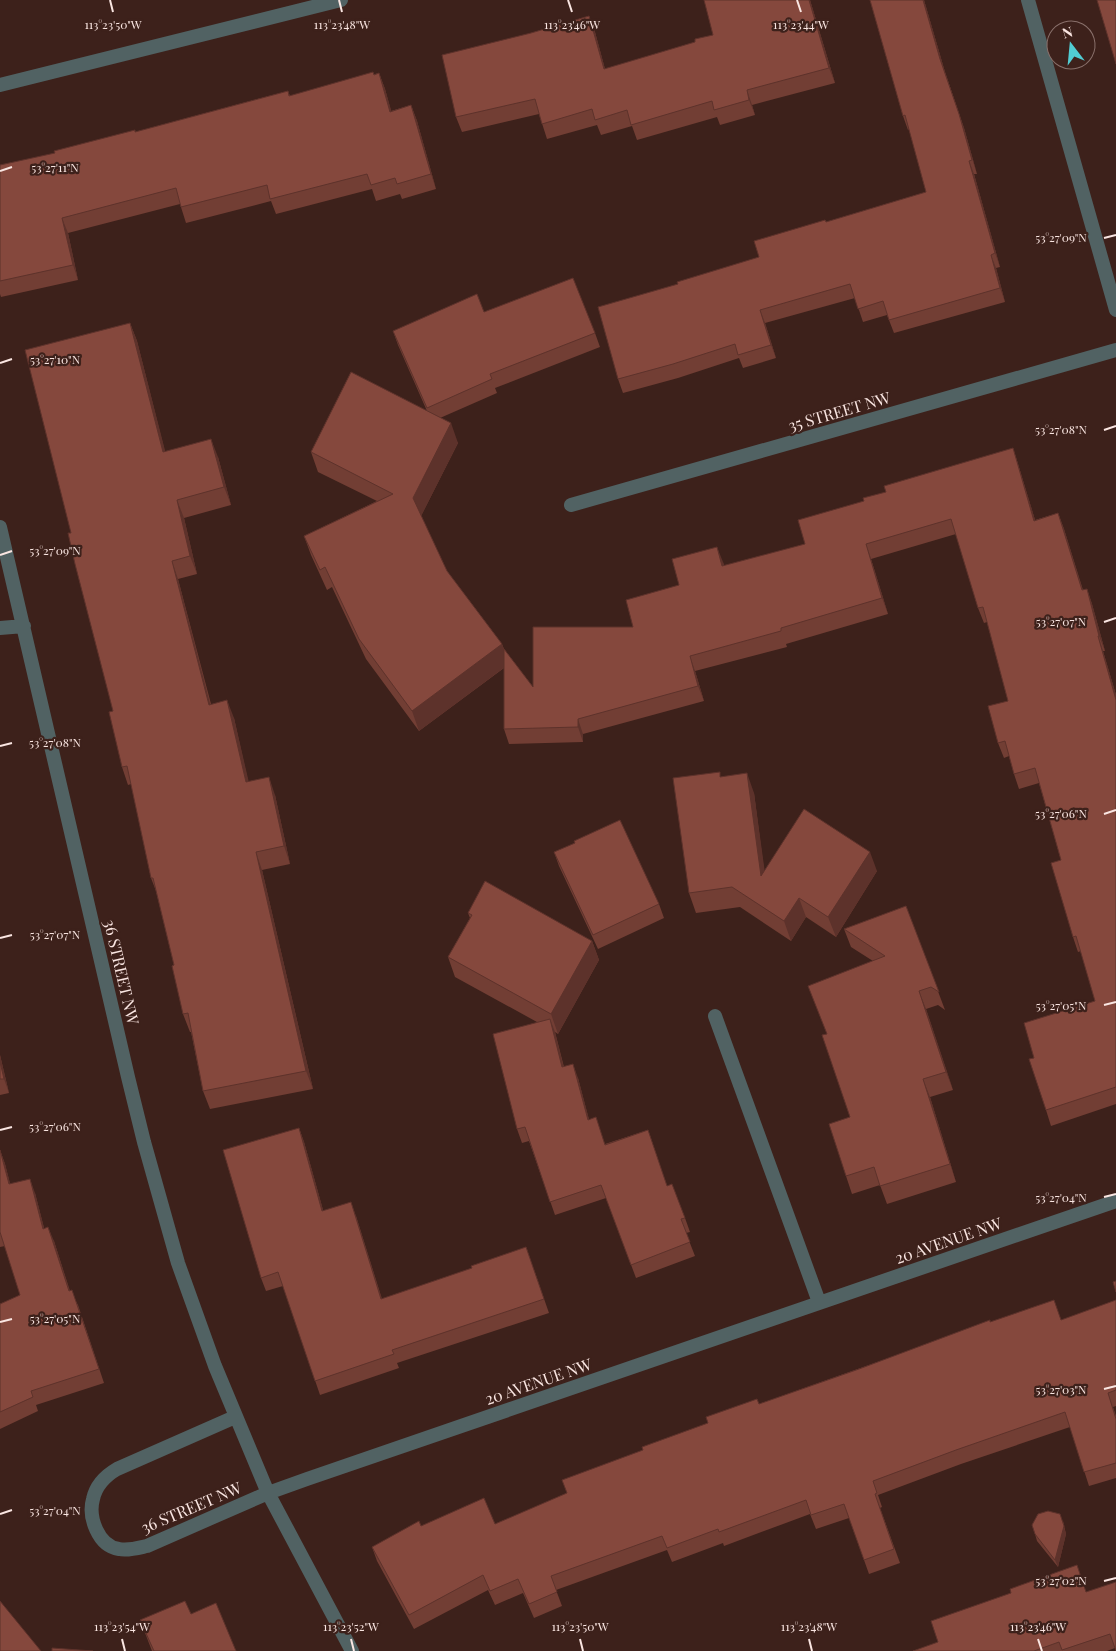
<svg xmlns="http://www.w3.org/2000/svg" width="1116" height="1651" font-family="'Playfair Display',serif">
  <rect width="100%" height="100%" fill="#3d211b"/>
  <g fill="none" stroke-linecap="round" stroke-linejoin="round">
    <path stroke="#516263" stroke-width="14" d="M1028,0L1116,310
      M0,85L341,0
      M571,505L1116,350
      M0,527L128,1077L144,1142L178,1263L215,1366L268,1493L352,1651
      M0,628L24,626
      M715,1016L819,1302
      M235,1417L117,1469C105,1476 96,1485 93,1499C88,1517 98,1546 119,1549C128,1551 138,1548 147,1546L268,1493L307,1479L1116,1201"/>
  </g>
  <path fill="#723e34" d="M810,0L835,83L752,105L755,115L720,125L717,117L637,140L632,126L601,135L597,125L547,139L539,114L462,132L456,117L531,33L589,16L595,32L605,69L695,42Z
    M870,0H924L945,72L964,128L977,174H974L1000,267L996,268L1005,302L894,333L887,315L863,322L855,298L765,323L776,358L743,368L739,358L678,378L623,393L618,379L678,284L759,257L825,220L826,222L926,192L909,129L908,130L903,116Z
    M379,73L385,89L391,111L411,105L417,121L436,189L402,199L400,194L376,201L372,189L276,214L271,201L186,223L180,204L68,233L78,280L1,297L0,294V195L55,153L135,132L288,91L290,96Z
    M484,312L595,333L600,347L495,388L497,393L440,418L458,443L421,516L447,571L502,644L504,649L533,687L633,627L679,585L723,562L724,566L805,544L864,501L886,492L1013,448L1018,464L1035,520L1058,513L1064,529L1083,590L1087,589L1092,604L1105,651H1103L1116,695V1104L1051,1126L1046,1110L1034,1058L1095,1001L1081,951L1078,952L1073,937L1061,860L1039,783L1019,789L1014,774L1009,756L1004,758L998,743L1008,701L987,622L984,623L978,608L956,534L871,559L888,614L786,644L787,647L695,671L704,701L583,734V742L509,744L504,729V668L419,731L366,659L332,587L327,590L311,555L304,536L377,501L318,472L311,452L427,411L398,345L393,331Z
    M130,323L137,341L165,452L218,457L231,505L184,518L197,574L178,579L211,704L234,718L248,781L275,795L290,864L262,870L313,1089L210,1109L203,1091L191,1032H190L183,1014L174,965L156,891L151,878L131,784L128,785L122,767L113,711L71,533Z
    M721,777L754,793L764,870L877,871L836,937L806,917L791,941L740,907L696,913L689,893Z
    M554,852L659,904L664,918L598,949L559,866Z
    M906,906L945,1010L938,1005L926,1009L953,1090L930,1097L956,1182L887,1204L880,1185L852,1194L846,1176L850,1117L873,961L851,947L844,929Z
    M468,913L592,941L599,960L558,1034L555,1032L564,1067L578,1078L589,1120L605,1144L648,1130L667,1186L685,1218L690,1232L686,1233L695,1256L636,1278L606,1198L555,1215L529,1141L522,1143L517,1129L537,1022L455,977L448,957L470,918Z
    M0,1055L9,1093L0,1095Z
    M299,1128L304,1142L323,1210L356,1216L382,1299L472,1268L526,1247L549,1313L397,1363L399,1368L320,1395L283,1286L266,1291L261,1278Z
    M0,1150L5,1164L10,1184L35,1193L44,1228L54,1241L70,1291L78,1305L104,1383L36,1405L38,1411L0,1429V1304L20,1295L5,1246L0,1247Z
    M1116,1300V1406L1113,1407L1116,1416V1478L1089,1486L1070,1427L961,1464L878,1495L882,1507L880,1508L900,1563L869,1574L849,1518L816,1529L810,1514L724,1546L723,1543L672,1562L667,1550L556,1590L562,1606L534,1618L523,1593L495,1605L488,1590L414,1629L377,1561L372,1547L421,1526L495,1524L567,1493L643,1450L759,1404L990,1322L1062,1320Z
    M1063,1521L1066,1534L1058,1567L1037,1541L1035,1534Z
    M1116,1582L1115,1648L1107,1651H913Z
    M191,1614L236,1651H152L140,1620Z"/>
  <path fill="#5d322b" d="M809,0H810L835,83L829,68Z
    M923,0H924L945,72L964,128L977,174L940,59Z
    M589,16L595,32L609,84L604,69Z
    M379,73L385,89L396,127L390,112Z
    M747,90L752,105L755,115L749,100Z
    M411,105L417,121L436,189L431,174Z
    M969,161L974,174L1000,267L995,253Z
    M62,218L68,233L78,280L73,265Z
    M991,255L996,268L1005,302L1000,288Z
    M760,310L765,323L776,358L771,345Z
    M130,323L137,341L170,470L163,452Z
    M451,423L458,443L420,518L413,498Z
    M211,439L218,457L231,505L224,487Z
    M1013,448L1018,464L1040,536L1034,521Z
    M177,500L184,518L197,574L190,556Z
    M1058,513L1064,529L1087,605L1082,590Z
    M866,544L871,559L888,614L882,598Z
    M717,547L723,562L728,581L722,566Z
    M172,561L178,579L215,723L209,705Z
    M1087,589L1092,604L1105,651L1099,636Z
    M1098,636L1103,651L1116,695V700Z
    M502,644L509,664L419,731L412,711Z
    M690,656L695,671L704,701L698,686Z
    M227,700L234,718L253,800L246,782Z
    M578,719L583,734V742L578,727Z
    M747,773L754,793L768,895L761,876Z
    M269,777L275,795L290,864L284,846Z
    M256,852L262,870L313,1089L306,1071Z
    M870,852L877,871L836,937L828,917Z
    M799,898L806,917L791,941L784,921Z
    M592,941L599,960L558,1034L551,1014Z
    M919,991L926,1009L953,1090L946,1072Z
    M550,1019L555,1032L567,1081L562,1067Z
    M0,1055L9,1093L4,1079L0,1062Z
    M573,1064L578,1078L593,1134L588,1120Z
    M923,1079L930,1097L956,1182L950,1164Z
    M299,1128L304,1142L327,1224L322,1211Z
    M0,1150L5,1164L14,1198L9,1184Z
    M30,1179L35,1193L48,1243L43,1229Z
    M351,1202L356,1216L386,1313L381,1299Z
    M48,1227L54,1241L74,1306L69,1291Z
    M1060,1514L1066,1534L1058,1567L1055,1560Z"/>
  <path fill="#85483d" stroke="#5d322b" d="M704,0H809L829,68L747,90L749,100L714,110L712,101L631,125L627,110L595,120L592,109L542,124L535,99L456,117L442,55L531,33L589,16L604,69L695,42V39L713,35Z
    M870,0H923L940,59L959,114L972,160L969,161L995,253L991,255L1000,288L889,320L883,301L858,309L850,284L760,310L771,345L738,355L735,344L673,364L618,379L598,307L678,284L677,282L759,257L754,241L825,220L826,222L926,192L905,115L903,116Z
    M1097,0H1116V64Z
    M373,72L374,75L379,73L390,112L411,105L431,174L397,184L395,178L371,185L367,174L270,199L267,185L181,207L176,188L62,218L73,265L0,281V165L55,153L54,151L135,130V132L288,91L289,96Z
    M573,278L595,333L490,374L492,379L427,408L393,331L477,294L484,312Z
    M130,323L163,452L211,439L224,487L177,500L190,556L172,561L209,705L227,700L246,782L269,777L284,846L256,852L306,1071L203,1091L188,1013L183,1014L172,966L174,965L153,878H151L127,766L122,767L109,712L113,711L75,564L68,533H71L25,350Z
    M351,372L451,423L413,498L447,571L502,644L412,711L359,639L325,567L320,570L304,536L393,494L311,452Z
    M1013,448L1034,521L1058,513L1082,590L1087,589L1099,636H1098L1116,700V1087L1046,1110L1029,1059L1034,1058L1024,1023L1095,1001L1076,936L1073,937L1051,863L1061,860L1035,768L1014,774L1005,741L998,743L988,706L1008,701L983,607L978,608L951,519L866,544L882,598L781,628V631L690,656L698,686L578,719V727L504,729V649L533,687V627H633L626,600L679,585L672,559L717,547L722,566L805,544L798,520L864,501L863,498L886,492L884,486Z
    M720,772V777L747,773L761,876L804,809L870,852L828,917L799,898L784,921L732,887L689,893L673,778Z
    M620,820L659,904L593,935L554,852L575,843L574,841Z
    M485,881L592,941L551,1014L448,957L472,915L468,913Z
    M906,906L939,992L931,987L919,991L946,1072L923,1079L950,1164L880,1186L874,1167L846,1176L829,1124L850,1117L822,1035L827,1034L808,986L885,956L844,929Z
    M550,1019L562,1067L573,1064L588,1120L596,1117L605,1145L648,1130L667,1186L672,1184L685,1218L681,1219L690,1242L631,1265L601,1185L550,1202L525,1127L517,1129L493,1034Z
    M0,1062L4,1079H0Z
    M299,1128L322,1211L351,1202L381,1299L472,1268L471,1266L526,1247L544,1299L392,1350L394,1354L315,1381L278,1272L261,1278L223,1150Z
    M0,1150L9,1184L30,1179L43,1229L48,1227L69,1291L72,1290L99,1369L31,1391L33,1397L0,1412V1304L20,1295L0,1232Z
    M1116,1281V1292L1113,1282Z
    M1054,1300L1061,1320L1116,1300V1390L1108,1393L1116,1419V1463L1084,1472L1065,1412L956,1450L873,1481L877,1493L875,1494L894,1549L864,1560L844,1504L811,1515L806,1500L719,1532L718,1529L667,1548L662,1536L551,1576L557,1592L529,1604L518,1579L490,1591L483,1575L409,1615L372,1547L419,1521L421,1526L484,1498L495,1524L567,1493L562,1480L643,1450L642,1447L708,1423L706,1417L757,1399L759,1404L859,1369L990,1320V1322Z
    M1048,1511L1060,1514L1064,1526L1055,1560L1035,1534L1032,1525L1038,1514Z
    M1077,1565L1086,1592L1116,1582V1651L1110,1634L1062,1650L1059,1642L1034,1651H913L938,1642L931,1621L1011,1593L1010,1589Z
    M0,1601L41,1651H0Z
    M185,1601L191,1614L216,1603L236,1651H154L140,1620Z
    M52,1648L93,1651H52Z"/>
  <path fill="none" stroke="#fae6e2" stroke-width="2" d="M110,0L113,12M339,0L342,12M568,0L572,12M797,0L801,12M0,171L12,167M1104,238L1116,235M0,363L12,359M1104,430L1116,426M0,555L12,551M1104,622L1116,618M0,746L12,743M1104,814L1116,810M0,938L12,935M1104,1005L1116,1002M0,1130L12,1127M1104,1197L1116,1194M0,1322L12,1319M1104,1389L1116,1386M0,1514L12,1510M1104,1581L1116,1578M122,1639L125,1651M351,1639L354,1651M580,1639L583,1651M809,1639L812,1651M1038,1639L1042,1651"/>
  <g text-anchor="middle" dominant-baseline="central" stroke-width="4.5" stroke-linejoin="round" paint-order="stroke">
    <g font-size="16" fill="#fae6e2" stroke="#3d211b">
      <text transform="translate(839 411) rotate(-16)">35 STREET NW</text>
      <text transform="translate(122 972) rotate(77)">36 STREET NW</text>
      <text transform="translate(948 1240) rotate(-19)">20 AVENUE NW</text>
      <text transform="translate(538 1381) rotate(-19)">20 AVENUE NW</text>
      <text transform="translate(191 1507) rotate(-23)">36 STREET NW</text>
    </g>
  </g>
  <g font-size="12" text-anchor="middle" fill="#fae6e2" stroke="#3d211b" stroke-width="4.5" stroke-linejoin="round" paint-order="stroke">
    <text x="113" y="29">113°23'50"W</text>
    <text x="342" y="29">113°23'48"W</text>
    <text x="572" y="29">113°23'46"W</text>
    <text x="801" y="29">113°23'44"W</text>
    <text x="55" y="172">53°27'11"N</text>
    <text x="1061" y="242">53°27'09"N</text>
    <text x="55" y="364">53°27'10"N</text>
    <text x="1061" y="434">53°27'08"N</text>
    <text x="55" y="555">53°27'09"N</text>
    <text x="1061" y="626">53°27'07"N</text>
    <text x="55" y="747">53°27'08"N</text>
    <text x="1061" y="818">53°27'06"N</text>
    <text x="55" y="939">53°27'07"N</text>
    <text x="1061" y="1010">53°27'05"N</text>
    <text x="55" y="1131">53°27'06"N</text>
    <text x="1061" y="1202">53°27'04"N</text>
    <text x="55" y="1323">53°27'05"N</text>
    <text x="1061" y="1394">53°27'03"N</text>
    <text x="55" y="1515">53°27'04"N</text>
    <text x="1061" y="1585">53°27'02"N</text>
    <text x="122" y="1631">113°23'54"W</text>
    <text x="351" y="1631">113°23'52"W</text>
    <text x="580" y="1631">113°23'50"W</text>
    <text x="809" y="1631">113°23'48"W</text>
    <text x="1038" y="1631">113°23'46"W</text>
  </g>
  <g transform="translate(1071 45) rotate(344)"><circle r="24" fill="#3d211b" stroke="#89706b"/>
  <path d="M0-4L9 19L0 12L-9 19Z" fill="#51ccd2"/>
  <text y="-8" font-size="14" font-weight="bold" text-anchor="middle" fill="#fae6e2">N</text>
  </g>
</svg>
